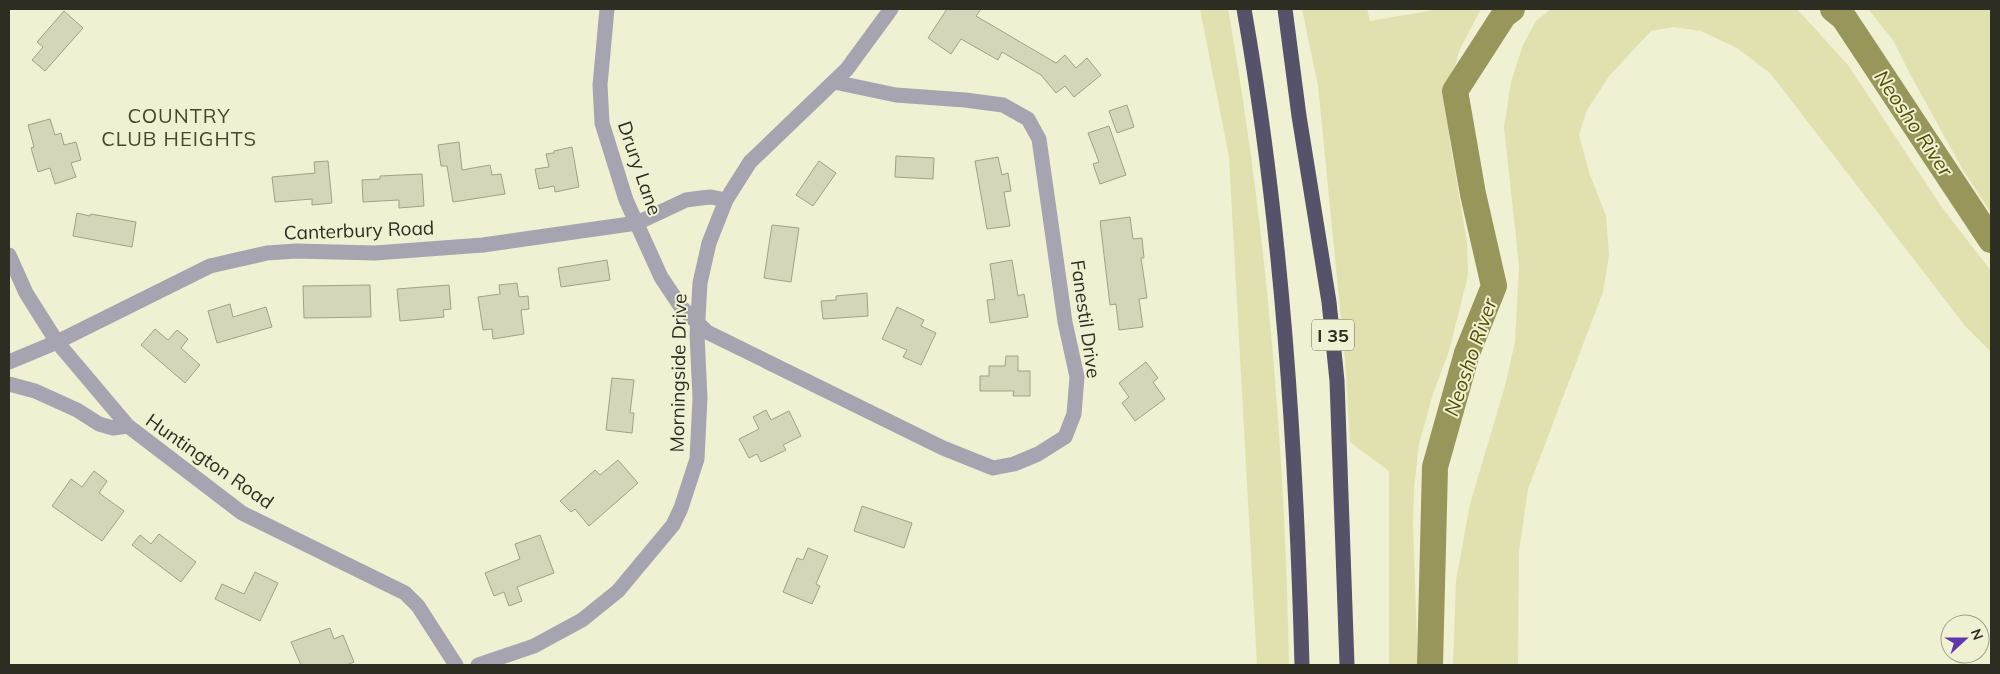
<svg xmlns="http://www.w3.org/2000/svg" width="2000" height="674" font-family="Mulish,sans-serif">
  <rect width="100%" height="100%" fill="#f0f0d2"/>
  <path fill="#e1e1b0" d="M1200,9H1228C1266,225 1285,445 1289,665H1257L1229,157Z
    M1302,9H1367L1370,21L1440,9H1481L1459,51L1448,96L1449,136L1467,243L1468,275L1449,351L1432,397L1419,444L1414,489L1413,526L1418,665H1389V471L1350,442L1345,359L1318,86Z
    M1551,9H1797L1848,65L1941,206L1991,271V352L1966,327L1770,73L1737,48L1701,31L1673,27L1651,31L1610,75L1587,110L1579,135L1589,172L1606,216L1609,255L1603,292L1528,489L1519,551L1518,665H1453L1456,580L1470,504L1505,386L1515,342L1519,266L1504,127L1511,82L1523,45L1536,21Z
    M1868,9H1991V213L1963,170L1910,74L1893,40Z"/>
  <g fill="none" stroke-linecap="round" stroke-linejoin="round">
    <path stroke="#97965b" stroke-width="26" d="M1833,9L1844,18L1991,240
      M1430,665L1435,467L1467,353L1494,286L1473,194L1455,91L1504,15L1512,9"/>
  </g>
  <path fill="#d5d6b9" stroke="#a1a186" d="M947,9H981L976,16L1056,63L1065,55L1076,68L1087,58L1101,75L1074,97L1065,86L1056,93L1041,75L1002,52L998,60L961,39L951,54L928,38Z
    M64,11L83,28L45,71L32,60L43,47L37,42Z
    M1127,105L1134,127L1117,133L1109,111Z
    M50,119L55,135L61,133L64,145L76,142L81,160L71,163L76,177L55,184L50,168L38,172L31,148L34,147L28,125Z
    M1109,126L1126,175L1100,184L1093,164L1099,162L1088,133Z
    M459,142L462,170L490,165L492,175L501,174L505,194L453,202L447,166H441L438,145Z
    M572,147L579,187L555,192L554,186L539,189L535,169L549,167L546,154L554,153V151Z
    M896,156L934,158L933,179L895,177Z
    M998,157L1002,175L1008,173L1011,191L1004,192L1010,226L987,229L975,161Z
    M328,161L332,203L312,205V199L275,202L272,177L315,173L314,162Z
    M819,161L836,173L813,206L796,195Z
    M422,174L424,206L399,208V200L363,202L362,180L380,179V176Z
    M77,213L90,216L91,214L136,222L132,247L73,236Z
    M1130,217L1133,239L1142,238L1144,258H1141L1147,298L1139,299L1143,327L1119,330L1116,304L1110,305L1100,221Z
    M772,225L799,228L791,282L764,278Z
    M607,260L610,280L561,287L558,268Z
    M1012,260L1018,296L1024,294L1028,317L990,323L987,300L995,299L990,264Z
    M517,283L519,297L528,296L529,309L521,310L524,334L493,339L492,329L483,330L478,297L500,294L499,285Z
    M370,285L371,317L304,318L303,286Z
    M449,285L451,309L443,310L444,317L400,321L397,289Z
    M867,293L868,316L823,319L821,301L836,300V296Z
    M230,304L233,317L266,307L272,327L217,343L208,311Z
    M897,307L924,320L921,326L936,333L921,365L903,357L907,350L882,339Z
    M155,329L168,340L177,330L188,339L181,348L200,365L185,383L141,345Z
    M1006,356H1018V371H1030V396H1013L1014,391H980V376H989V366H1005Z
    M1146,362L1158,378L1153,382L1165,399L1135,421L1122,403L1129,397L1119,383Z
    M612,378L634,380L630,413H634L632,433L606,430Z
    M766,410L771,420L789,411L801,436L783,445L786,450L761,462L757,454L749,458L739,439L759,429L753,417Z
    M618,460L638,483L589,526L575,509L571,512L560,501L595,470L600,475Z
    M94,471L107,481L99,493L124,511L102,541L52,506L71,479L82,487Z
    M862,506L912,523L904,548L854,531Z
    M159,534L196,562L181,582L132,545L140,535L151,544Z
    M540,535L554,573L517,587L522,601L509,606L504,592L494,596L485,573L520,559L515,544Z
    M808,548L828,556L816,584L820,586L812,604L783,592L797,558L803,560Z
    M255,572L278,583L260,621L215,599L222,584L244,594Z
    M330,628L334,639L343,635L354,662L346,665H301L291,642Z"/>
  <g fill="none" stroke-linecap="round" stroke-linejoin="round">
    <path stroke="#a6a4b0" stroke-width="15" d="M607,9L600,85L602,123L626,200L661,277L681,307L707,332L943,448L993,468L1014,464L1038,454L1065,437L1074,414L1077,377L1065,322L1039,139L1028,119L1003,105L965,100L896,95L834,82
      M9,255L26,293L57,342L128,426L242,513L405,593L418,606L456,665
      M9,362L57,342L210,266L267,253L296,251L375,253L483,245L637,223L686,200L701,198L711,197L726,200
      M9,384L35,391L77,410L99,424L113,428L128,426
      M478,665L534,646L582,620L618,591L673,525L681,508L697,459L700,398L697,335L700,283L709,243L726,200L750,162L847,69L891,9"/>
    <path stroke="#565269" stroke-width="15" d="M1244,9C1282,225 1296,446 1302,665
      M1285,9L1299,116L1329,302L1337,381L1347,665"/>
  </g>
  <g text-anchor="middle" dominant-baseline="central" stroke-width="4" stroke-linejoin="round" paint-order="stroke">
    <rect fill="#f0f0d2" stroke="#686857" stroke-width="1" x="1312" y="319.5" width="42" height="31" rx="4"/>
    <g font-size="18" font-weight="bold" fill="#2d2d22">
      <text x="1333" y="335">I 35</text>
    </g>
    <g font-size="19" fill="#2d2d22" stroke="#f0f0d2">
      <text transform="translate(640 168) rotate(71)">Drury Lane</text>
      <text transform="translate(359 230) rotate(-2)">Canterbury Road</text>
      <text transform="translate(1086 319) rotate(82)">Fanestil Drive</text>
      <text transform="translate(678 373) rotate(-89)">Morningside Drive</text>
      <text transform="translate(210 461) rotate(35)">Huntington Road</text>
    </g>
    <g font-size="20" letter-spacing="1" fill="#46452d" stroke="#f0f0d2">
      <text x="179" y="115">COUNTRY<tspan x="179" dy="23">CLUB HEIGHTS</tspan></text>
    </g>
    <g font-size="20" font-style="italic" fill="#514e02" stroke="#f0f0d2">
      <text transform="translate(1914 123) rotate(56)">Neosho River</text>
      <text transform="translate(1470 357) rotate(-71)">Neosho River</text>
    </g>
  </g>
  <rect width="2000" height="674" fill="none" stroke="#2d2d22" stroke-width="20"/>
  <g transform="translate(1965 639) rotate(69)"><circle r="24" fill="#f0f0d2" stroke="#a2a28c"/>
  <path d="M0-4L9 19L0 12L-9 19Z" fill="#6037af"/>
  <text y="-8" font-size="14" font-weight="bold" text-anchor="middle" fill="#2d2d22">N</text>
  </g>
</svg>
